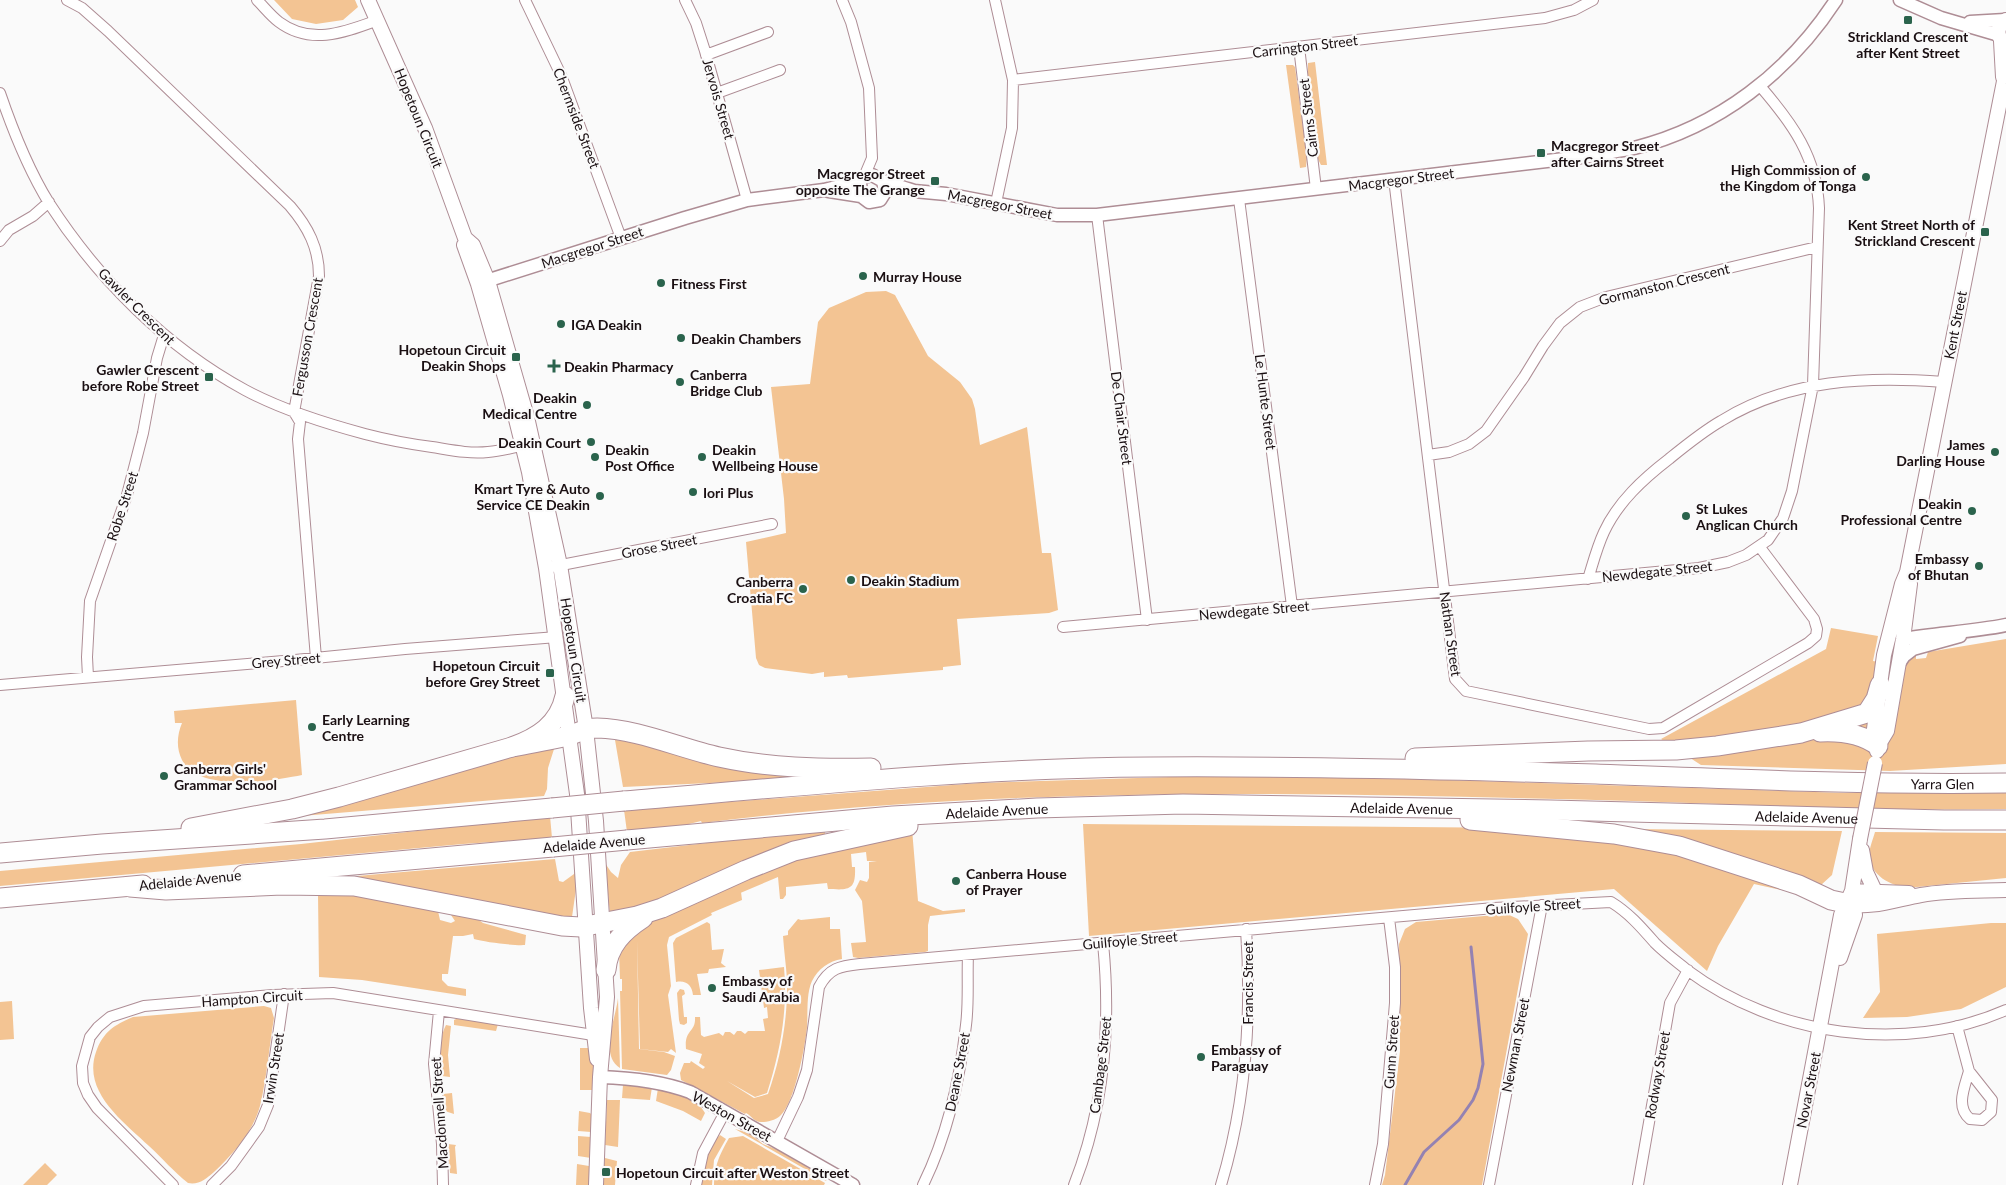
<svg xmlns="http://www.w3.org/2000/svg" width="2006" height="1185" font-family="Lato,sans-serif">
  <rect width="100%" height="100%" fill="#fafafa"/>
  <path fill="#f3c493" d="M274,0H355L358,7L343,20L316,24L292,19Z
    M1315,62L1327,165H1321L1318,159L1308,74V63Z
    M1286,65H1293L1295,67L1307,157L1306,167L1300,168Z
    M886,291L895,295L928,356L960,382L972,399L975,409L980,445L1027,427L1042,553H1051L1058,610L1049,613L957,619L961,665L943,667V670L848,678L847,675L824,677V672L812,674L765,668L759,665L756,658L746,542L786,533L784,499L771,387L810,384L818,322L829,308L866,292Z
    M1831,628L1878,636L1873,661L1905,667L1908,661L1916,652V659L1926,658L1928,652L2006,639V764L1890,771L1701,765L1661,739L1826,649Z
    M296,700L302,775C272,781 199,793 182,760C176,748 177,735 182,723H175L174,711Z
    M615,740L643,742L823,772L776,780L623,787Z
    M555,746L548,768L547,789L544,796L277,818Z
    M1203,776L1356,777L1845,793H2006V809C1881,811 1757,805 1632,801C1322,793 1011,784 702,823L701,821L685,825L627,832L624,810L979,783Z
    M550,816L552,838L463,844L0,886V871L301,844Z
    M1083,824L1842,831L1832,875L1809,896L1754,884L1718,946L1707,971L1614,889L1089,936Z
    M912,829L918,901L943,911L965,909V912L930,916L928,925V951L925,952L858,958L853,957L851,943L866,942L862,901L855,890L860,880L867,882L869,878V862L877,861H867L866,852L851,854L852,867H855C856,891 849,890 828,889L827,883L786,887V895L783,899H780L778,877L719,902L741,892L742,900L711,913L712,915L669,937L667,945L671,986L668,995L676,1053L671,1049L668,1052L640,1049L637,940L639,1049L664,1052L675,1056L671,1070L667,1075L622,1069L620,991H622V979H620L619,951L644,923L784,862Z
    M825,832V837L668,900L610,915L605,863L611,872L618,878L621,865L630,852L715,842Z
    M1875,832L2006,833V878L1907,888C1890,885 1871,876 1869,856C1869,849 1873,839 1875,832Z
    M555,859L559,881L563,882L574,874L576,864L577,882L572,917L567,918L322,879Z
    M318,894H357L415,908L420,907L438,911L440,920L451,923L455,921L451,915L455,911L476,918L483,923L526,935L525,945C515,946 484,942 474,939L473,934L463,936H453L448,974H442V980L448,986L466,989V996L362,980L319,977Z
    M1507,914L1518,919L1528,934L1482,1185H1382L1385,1175L1400,1051L1399,944L1405,929L1416,922Z
    M830,917V929H840L842,959C829,961 818,969 812,981C806,994 808,1013 807,1027C805,1047 795,1101 781,1115C775,1121 766,1122 761,1122C754,1122 752,1116 746,1113L745,1114L681,1080L680,1073L684,1063H690L691,1061L703,1069L705,1067L699,1063L702,1054L686,1049C684,1029 696,1033 695,1017H700L701,1035L704,1037L719,1033L723,1036L725,1032H730L734,1035L737,1031H741L745,1034L748,1031H765L763,1019L768,1018L767,1007L764,1008L759,970L784,967C788,1011 780,1052 767,1093L755,1097L727,1081L754,1098L768,1094C781,1057 788,1019 787,979C786,965 784,951 783,936L788,935V931L798,919L801,920Z
    M707,922L710,924L712,950L724,949L721,963L726,967L709,969L708,973L697,974L701,995H693C692,985 686,980 676,982L673,943L676,938Z
    M1991,923H2006V987L1961,1009L1907,1017L1863,1018L1880,992L1877,934Z
    M680,989L684,990L685,994L682,996L684,1017H687V1023L684,1025L680,1024L679,1020L677,993Z
    M618,998L620,1068C599,1055 616,1018 618,998Z
    M12,1001L14,1039L0,1040V1002Z
    M264,1006L271,1008L274,1018C269,1047 267,1077 260,1106C253,1132 233,1154 214,1172C206,1179 199,1185 188,1183C174,1172 162,1158 149,1146C124,1122 82,1092 96,1052C103,1032 114,1025 133,1017Z
    M458,1018L498,1024L496,1031L454,1025V1020Z
    M446,1025L451,1026L448,1055L450,1077L442,1076C440,1060 438,1041 446,1025Z
    M580,1048H590L594,1059L593,1090H580Z
    M623,1085L652,1087L650,1100L622,1098Z
    M658,1088C673,1093 697,1097 705,1113L701,1121L683,1111L656,1101Z
    M452,1093L454,1114L445,1111L443,1094Z
    M607,1100H620L618,1147L605,1145Z
    M579,1111L590,1113L592,1115L591,1132L578,1131Z
    M735,1129L749,1133L763,1144L778,1150L827,1179L826,1181Z
    M720,1135L726,1139L714,1160L712,1185H702C703,1168 707,1146 720,1135Z
    M578,1136L591,1137V1158L578,1156Z
    M743,1136L825,1183L824,1185H714C715,1164 719,1156 729,1138Z
    M448,1144L456,1145L455,1147L457,1174L450,1173Z
    M605,1158L617,1161L615,1185H603V1176H605L606,1169H603Z
    M45,1163L57,1175L47,1185H23Z
    M577,1164L589,1166V1185H576Z"/>
  <g fill="none" stroke-linecap="round" stroke-linejoin="round">
    <path stroke="#9482b2" stroke-width="3" d="M1405,1185L1424,1152L1459,1120L1473,1100L1478,1088L1483,1064L1471,947"/>
    <defs>
      <path id="minor" d="M67,0L82,8L108,31L290,206C308,227 319,248 319,276L294,412L300,422L298,439L316,658
        M257,0C264,7 271,16 279,22C311,46 345,32 378,20
        M525,0L561,75L621,238
        M685,0L696,23L705,51L747,200
        M842,0L851,22L869,88L872,158L864,177
        M995,0L1013,80L1012,128L996,203
        M1299,47L1316,189
        M706,55L768,32
        M1013,80L1545,18L1574,10L1593,0
        M0,93C13,131 28,169 49,203C98,279 166,347 245,390C282,410 324,423 365,434C388,440 409,444 432,447C451,450 469,454 488,452C502,451 515,447 529,444
        M717,93L780,70
        M1394,179L1455,679L1466,691L1649,729L1663,728L1808,643L1816,636L1817,629L1814,619L1759,546
        M1239,199L1292,606
        M1097,215L1147,620
        M0,241L9,230L33,216L49,202
        M1428,455L1449,452L1469,444L1486,431L1524,377L1543,346L1560,323L1580,307L1606,297L1817,247
        M546,568L772,524
        M1588,579C1593,563 1597,547 1604,532C1618,502 1643,479 1669,459C1685,446 1702,432 1721,421C1789,379 1867,376 1944,382
        M1063,627L1699,568L1728,562L1746,555L1768,540L1783,518L1792,491L1813,385L1819,208C1817,157 1792,123 1760,86
        M88,677L87,657L90,601L127,495L143,433L157,358L164,335
        M0,685L295,660L405,649L557,637
        M439,1011L434,1064L442,1144L443,1185
        M1957,1026L1969,1071L1992,1100L1991,1112L1982,1120L1970,1119C1955,1107 1965,1086 1969,1071
        M777,1141L798,1097L807,1070L819,987C829,968 840,966 860,964L1494,908L1611,902C1629,913 1641,927 1655,943C1665,953 1676,961 1687,970C1776,1036 1904,1055 2006,1010
        M173,1185L97,1108L88,1095L83,1083L82,1066L90,1037L98,1027L110,1017L144,1006L273,995L333,993L593,1035
        M212,1185L231,1166L249,1141L259,1127L268,1105L284,994
        M696,1185L703,1153L725,1112
        M923,1185C947,1136 960,1079 966,1025C969,1002 967,978 968,955
        M1074,1185C1104,1109 1111,1024 1103,943
        M1221,1185C1246,1102 1252,1015 1246,929
        M1375,1185L1383,1144L1395,1003V967L1389,918
        M1489,1185L1542,905
        M1638,1185L1670,1003L1688,970"/>
      <path id="tertiary" d="M1900,0L1941,18L1999,35
        M1970,22L2005,20
        M883,181L885,192L880,200L869,202L861,196L860,181L864,177L872,175L883,181L914,191L946,194L1057,215H1097L1589,156C1604,153 1620,151 1634,148C1719,127 1789,72 1836,0
        M829,191L861,196
        M480,283L685,218L747,200L824,190L860,181
        M1903,639C1937,633 1972,632 2006,625
        M1898,665L1904,656L1913,649L1960,636
        M600,1077C631,1078 661,1081 690,1092L853,1185"/>
      <path id="secondary" d="M368,0L425,128L465,238L473,245L488,281L527,417L560,565L586,729L596,821L607,997L600,1077L596,1185
        M2006,20C1996,27 1996,37 2006,44
        M2001,41L2003,77
        M464,245L478,284L510,395L529,472L546,568L577,794L591,1008L597,1059
        M1878,746L1887,731L1903,639L1910,584L1908,578
        M1877,751L1878,746L1874,729L1884,655L1902,584L1907,572L2006,71
        M1862,850L1866,872L1875,891
        M1852,891L1909,893
        M1845,903C1869,910 1897,899 1921,895C1949,890 1978,891 2006,890
        M1840,958L1855,915L1853,897
        M1790,1185L1841,915L1852,891L1860,839"/>
      <g id="motorway">
        <path d="M1820,732C1840,731 1861,733 1878,746"/>
        <path d="M512,747C530,744 549,740 568,736C578,733 585,728 597,728C638,729 679,748 719,757C769,768 820,769 871,768"/>
        <path d="M1415,758L1588,751L1676,750L1717,746L1801,733L1867,713L1876,699L1880,685"/>
        <path id="s1" d="M624,801C800,786 975,768 1151,767C1300,766 1448,770 1596,774C1733,779 1869,785 2006,783"/>
        <path d="M1470,820L1614,834L1679,846L1799,885L1831,900L1845,903"/>
        <path d="M191,828L292,809L339,797L512,747C537,738 559,725 565,696"/>
        <path id="s2" d="M627,840L893,816L1037,808L1183,804L1551,810L1944,820H2006"/>
        <path d="M0,853L102,844L325,829L552,808"/>
        <path d="M243,875L553,847"/>
        <path d="M130,887L166,890L282,885L354,886L562,926L581,927L637,916L662,908L746,870L794,851L908,826"/>
        <path d="M0,898L143,885"/>
        <path d="M606,970C608,946 623,931 643,918"/>
      </g>
    </defs>
    <use href="#minor" stroke="#ae8d95" stroke-width="12"/>
    <use href="#tertiary" stroke="#ae8d95" stroke-width="15"/>
    <use href="#secondary" stroke="#ae8d95" stroke-width="16"/>
    <use href="#motorway" stroke="#ae8d95" stroke-width="21"/>
    <use href="#minor" stroke="#fff" stroke-width="10"/>
    <use href="#tertiary" stroke="#fff" stroke-width="12"/>
    <use href="#secondary" stroke="#fff" stroke-width="14"/>
    <use href="#motorway" stroke="#fff" stroke-width="19"/>
    <defs>
      <path id="secondary-bridge" d="M1860,839L1875,763"/>
      <path id="motorway-bridge" d="M552,808L624,801
        M553,847L627,840"/>
    </defs>
    <use href="#secondary-bridge" stroke="#ae8d95" stroke-width="16" stroke-linecap="butt"/>
    <use href="#motorway-bridge" stroke="#ae8d95" stroke-width="21" stroke-linecap="butt"/>
    <use href="#secondary-bridge" stroke="#fff" stroke-width="14"/>
    <use href="#motorway-bridge" stroke="#fff" stroke-width="19"/>
  </g>
  <g fill="#2a634c" stroke="#fafafa" stroke-width="2">
    <rect x="1903" y="15" width="10" height="10" rx="2.5"/>
    <rect x="1536" y="148" width="10" height="10" rx="2.5"/>
    <circle cx="1866" cy="177" r="5"/>
    <rect x="930" y="176" width="10" height="10" rx="2.5"/>
    <rect x="1980" y="227" width="10" height="10" rx="2.5"/>
    <circle cx="863" cy="276" r="5"/>
    <circle cx="661" cy="283" r="5"/>
    <circle cx="561" cy="324" r="5"/>
    <circle cx="681" cy="338" r="5"/>
    <rect x="511" y="352" width="10" height="10" rx="2.5"/>
    <path d="M551.5 358.5h5v5h5v5h-5v5h-5v-5h-5v-5h5z"/>
    <rect x="204" y="372" width="10" height="10" rx="2.5"/>
    <circle cx="680" cy="382" r="5"/>
    <circle cx="587" cy="405" r="5"/>
    <circle cx="591" cy="442" r="5"/>
    <circle cx="1995" cy="452" r="5"/>
    <circle cx="595" cy="457" r="5"/>
    <circle cx="702" cy="457" r="5"/>
    <circle cx="693" cy="492" r="5"/>
    <circle cx="600" cy="496" r="5"/>
    <circle cx="1972" cy="511" r="5"/>
    <circle cx="1686" cy="516" r="5"/>
    <circle cx="1979" cy="566" r="5"/>
    <circle cx="851" cy="580" r="5"/>
    <circle cx="803" cy="589" r="5"/>
    <rect x="545" y="668" width="10" height="10" rx="2.5"/>
    <circle cx="312" cy="727" r="5"/>
    <circle cx="164" cy="776" r="5"/>
    <circle cx="956" cy="881" r="5"/>
    <circle cx="712" cy="988" r="5"/>
    <circle cx="1201" cy="1057" r="5"/>
    <rect x="601" y="1167" width="10" height="10" rx="2.5"/>
  </g>
  <g text-anchor="middle" dominant-baseline="central" stroke-width="4.5" stroke-linejoin="round" paint-order="stroke">
    <g font-size="14" font-weight="bold" fill="#1a0f12" stroke="#fafafa" text-anchor="start">
      <text x="1908" y="36" text-anchor="middle">Strickland Crescent<tspan x="1908" dy="16">after Kent Street</tspan></text>
      <text x="1551" y="145">Macgregor Street<tspan x="1551" dy="16">after Cairns Street</tspan></text>
      <text x="1856" y="169" text-anchor="end">High Commission of<tspan x="1856" dy="16">the Kingdom of Tonga</tspan></text>
      <text x="925" y="173" text-anchor="end">Macgregor Street<tspan x="925" dy="16">opposite The Grange</tspan></text>
      <text x="1975" y="224" text-anchor="end">Kent Street North of<tspan x="1975" dy="16">Strickland Crescent</tspan></text>
      <text x="873" y="276">Murray House</text>
      <text x="671" y="283">Fitness First</text>
      <text x="571" y="324">IGA Deakin</text>
      <text x="691" y="338">Deakin Chambers</text>
      <text x="506" y="349" text-anchor="end">Hopetoun Circuit<tspan x="506" dy="16">Deakin Shops</tspan></text>
      <text x="564" y="366">Deakin Pharmacy</text>
      <text x="199" y="369" text-anchor="end">Gawler Crescent<tspan x="199" dy="16">before Robe Street</tspan></text>
      <text x="690" y="374">Canberra<tspan x="690" dy="16">Bridge Club</tspan></text>
      <text x="577" y="397" text-anchor="end">Deakin<tspan x="577" dy="16">Medical Centre</tspan></text>
      <text x="581" y="442" text-anchor="end">Deakin Court</text>
      <text x="1985" y="444" text-anchor="end">James<tspan x="1985" dy="16">Darling House</tspan></text>
      <text x="605" y="449">Deakin<tspan x="605" dy="16">Post Office</tspan></text>
      <text x="712" y="449">Deakin<tspan x="712" dy="16">Wellbeing House</tspan></text>
      <text x="590" y="488" text-anchor="end">Kmart Tyre &amp; Auto<tspan x="590" dy="16">Service CE Deakin</tspan></text>
      <text x="703" y="492">Iori Plus</text>
      <text x="1962" y="503" text-anchor="end">Deakin<tspan x="1962" dy="16">Professional Centre</tspan></text>
      <text x="1696" y="508">St Lukes<tspan x="1696" dy="16">Anglican Church</tspan></text>
      <text x="1969" y="558" text-anchor="end">Embassy<tspan x="1969" dy="16">of Bhutan</tspan></text>
      <text x="861" y="580">Deakin Stadium</text>
      <text x="793" y="581" text-anchor="end">Canberra<tspan x="793" dy="16">Croatia FC</tspan></text>
      <text x="540" y="665" text-anchor="end">Hopetoun Circuit<tspan x="540" dy="16">before Grey Street</tspan></text>
      <text x="322" y="719">Early Learning<tspan x="322" dy="16">Centre</tspan></text>
      <text x="174" y="768">Canberra Girls'<tspan x="174" dy="16">Grammar School</tspan></text>
      <text x="966" y="873">Canberra House<tspan x="966" dy="16">of Prayer</tspan></text>
      <text x="722" y="980">Embassy of<tspan x="722" dy="16">Saudi Arabia</tspan></text>
      <text x="1211" y="1049">Embassy of<tspan x="1211" dy="16">Paraguay</tspan></text>
      <text x="616" y="1172">Hopetoun Circuit after Weston Street</text>
    </g>
    <g font-size="14" fill="#1a0f12" stroke="#fafafa">
      <text transform="translate(1305 46) rotate(-7)">Carrington Street</text>
      <text transform="translate(719 99) rotate(74)">Jervois Street</text>
      <text transform="translate(419 118) rotate(68)">Hopetoun Circuit</text>
      <text transform="translate(577 118) rotate(69)">Chermside Street</text>
      <text transform="translate(1308 118) rotate(-97)">Cairns Street</text>
      <text transform="translate(1401 179) rotate(-7)">Macgregor Street</text>
      <text transform="translate(1000 204) rotate(11)">Macgregor Street</text>
      <text transform="translate(592 247) rotate(-18)">Macgregor Street</text>
      <text transform="translate(1664 284) rotate(-14)">Gormanston Crescent</text>
      <text transform="translate(137 306) rotate(45)">Gawler Crescent</text>
      <text transform="translate(1955 325) rotate(-79)">Kent Street</text>
      <text transform="translate(307 337) rotate(-80)">Fergusson Crescent</text>
      <text transform="translate(1266 402) rotate(83)">Le Hunte Street</text>
      <text transform="translate(1122 418) rotate(83)">De Chair Street</text>
      <text transform="translate(122 506) rotate(-72)">Robe Street</text>
      <text transform="translate(659 546) rotate(-11)">Grose Street</text>
      <text transform="translate(1657 571) rotate(-6)">Newdegate Street</text>
      <text transform="translate(1254 610) rotate(-5)">Newdegate Street</text>
      <text transform="translate(1451 634) rotate(82)">Nathan Street</text>
      <text transform="translate(574 650) rotate(81)">Hopetoun Circuit</text>
      <text transform="translate(286 660) rotate(-5)">Grey Street</text>
      <text stroke="none"><textPath href="#s1" startOffset="1320">Yarra Glen</textPath></text>
      <text stroke="none"><textPath href="#s2" startOffset="776">Adelaide Avenue</textPath></text>
      <text stroke="none"><textPath href="#s2" startOffset="371">Adelaide Avenue</textPath></text>
      <text stroke="none"><textPath href="#s2" startOffset="1181">Adelaide Avenue</textPath></text>
      <text transform="translate(594 843) rotate(-5)">Adelaide Avenue</text>
      <text transform="translate(190 880) rotate(-6)">Adelaide Avenue</text>
      <text transform="translate(1533 906) rotate(-4)">Guilfoyle Street</text>
      <text transform="translate(1130 940) rotate(-5)">Guilfoyle Street</text>
      <text transform="translate(1247 983) rotate(-90)">Francis Street</text>
      <text transform="translate(252 998) rotate(-4)">Hampton Circuit</text>
      <text transform="translate(1515 1045) rotate(-79)">Newman Street</text>
      <text transform="translate(1391 1052) rotate(-86)">Gunn Street</text>
      <text transform="translate(1100 1065) rotate(-83)">Cambage Street</text>
      <text transform="translate(273 1068) rotate(-81)">Irwin Street</text>
      <text transform="translate(957 1072) rotate(-79)">Deane Street</text>
      <text transform="translate(1657 1075) rotate(-80)">Rodway Street</text>
      <text transform="translate(1808 1090) rotate(-79)">Novar Street</text>
      <text transform="translate(439 1113) rotate(-94)">Macdonnell Street</text>
      <text transform="translate(732 1116) rotate(29)">Weston Street</text>
    </g>
  </g>
</svg>
